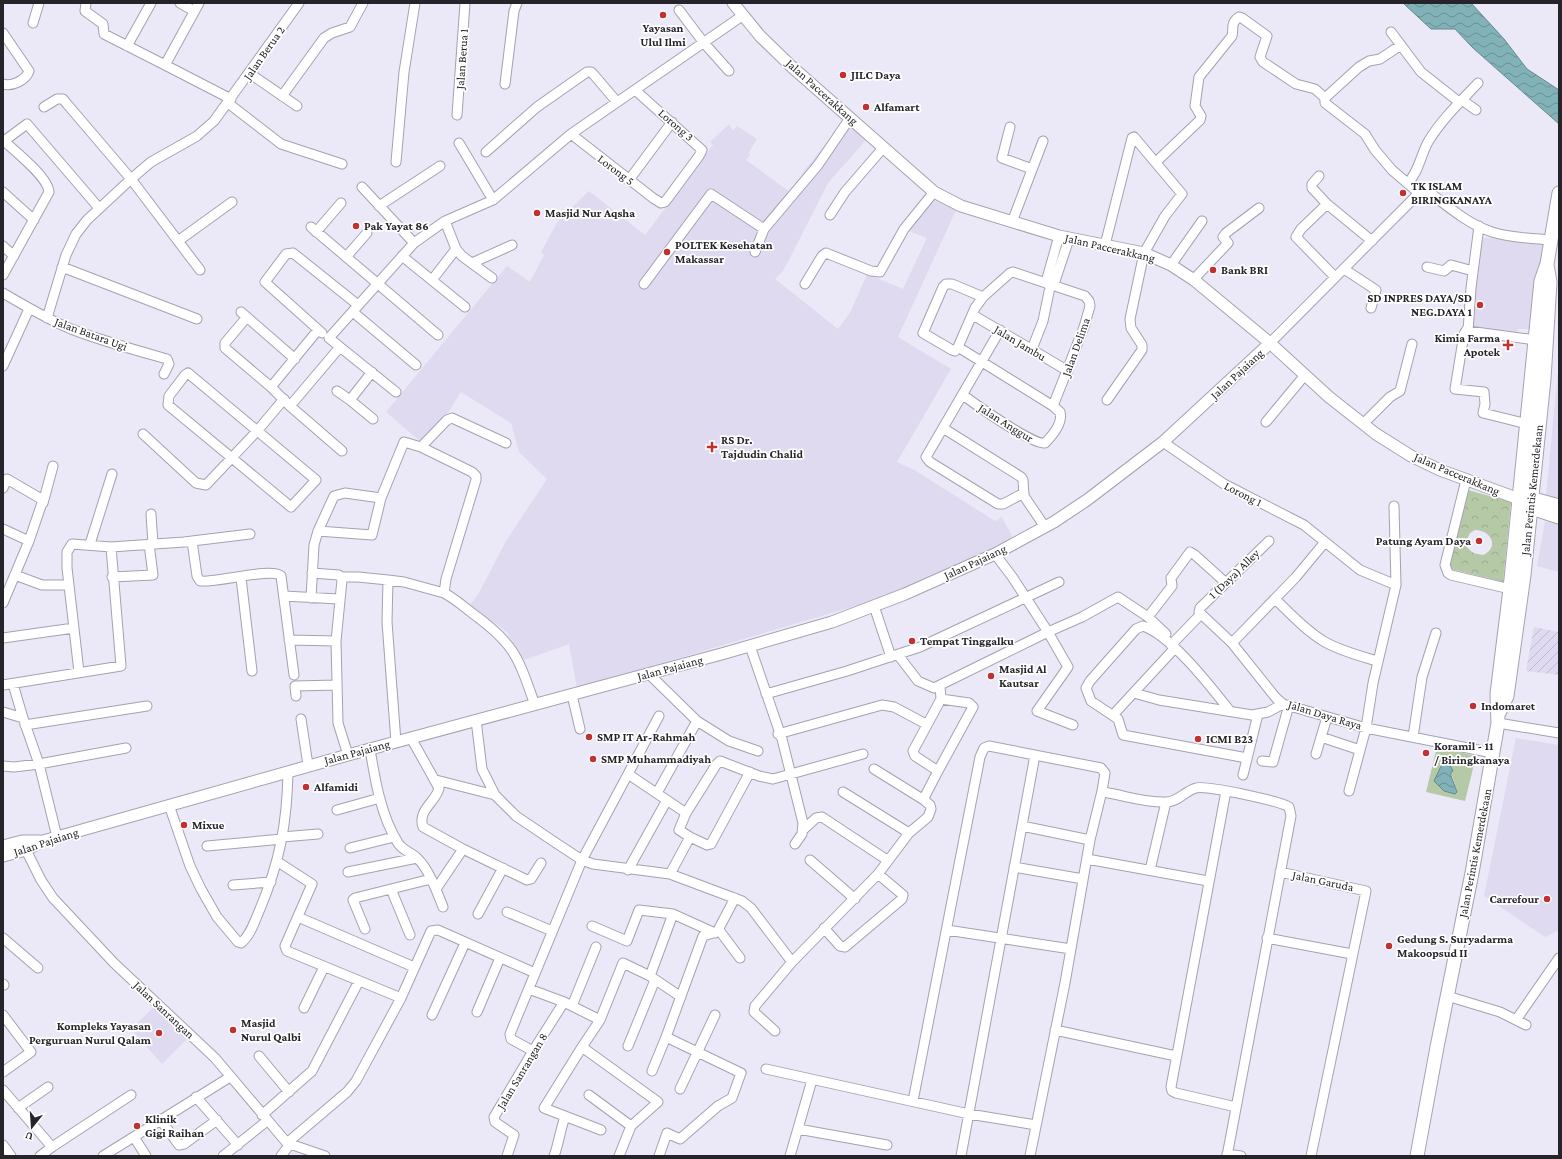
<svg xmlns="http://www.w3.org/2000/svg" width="1562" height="1159" font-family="'Crimson Pro',serif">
  <defs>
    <pattern id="industrial-furrows" width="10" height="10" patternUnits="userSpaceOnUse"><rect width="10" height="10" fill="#dfdaf0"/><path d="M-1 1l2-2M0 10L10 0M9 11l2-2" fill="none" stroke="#bfbbce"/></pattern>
    <pattern id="park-crowns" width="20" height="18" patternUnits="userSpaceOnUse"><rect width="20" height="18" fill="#b5c9a7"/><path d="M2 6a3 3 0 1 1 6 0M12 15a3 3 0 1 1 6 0" fill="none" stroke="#9cac90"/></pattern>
    <pattern id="water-waves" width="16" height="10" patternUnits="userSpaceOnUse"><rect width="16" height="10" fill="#81b2b7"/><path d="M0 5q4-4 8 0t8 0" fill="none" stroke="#699195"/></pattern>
  </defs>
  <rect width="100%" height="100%" fill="#ebe8f7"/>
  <path fill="#dfdaf0" d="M845,120L866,140L828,183L793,252L783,271L775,279L838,329L851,311L867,274L903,289L927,238L909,231L932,199L956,210L898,337L951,369L897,462L916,471L995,521L1002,517L1013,538L943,573L869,602L577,688L569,644L524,660L507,632L470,605L479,593L506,541L547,479L519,452L511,423L461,392L449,411L421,442L386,412L507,266L530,282L544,255L541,252L558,221L589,191L645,235L713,145L710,142L729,124L733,131L737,126L757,139L749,152L750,155L746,160L790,192L807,167Z
    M1479,238L1544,240L1538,329H1518L1516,338L1469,334Z
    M1559,361V499L1546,495Z
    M1545,521L1559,525V572L1537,566Z
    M1516,738L1559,745V930L1545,937L1484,896Z
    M155,1006L188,1038L162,1064L131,1029Z"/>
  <path fill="url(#industrial-furrows)" d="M1534,627L1559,632V675L1526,671Z"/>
  <path fill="#b5c9a7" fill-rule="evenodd" d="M1437,747L1476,756L1465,801L1426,792ZM1441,765L1452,771L1451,772L1457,792L1455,794C1435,789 1436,783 1441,765Z"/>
  <path fill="url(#park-crowns)" fill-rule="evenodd" d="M1468,490L1511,502L1503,582L1447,568ZM1475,530C1491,530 1500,547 1483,555C1474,554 1469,552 1465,543L1470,533Z"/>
  <path fill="url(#water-waves)" stroke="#66878d" d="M1403,3H1471L1504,39L1527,69L1559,90V124L1473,48L1455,29H1431Z
    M1443,762L1449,763L1453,771L1451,772V776L1457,792L1455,794L1444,791L1434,781Z"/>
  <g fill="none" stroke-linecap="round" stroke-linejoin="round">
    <defs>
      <path id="minor" d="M86,3L85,11L103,24L104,34L165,65
        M180,3L194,11
        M199,3L165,65L231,99
        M679,10L704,43L729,71
        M33,23L39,3
        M1391,32L1421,72L1459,102
        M3,33L29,71C26,80 12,87 3,84
        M127,46L151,3
        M249,73L297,106
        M505,84L514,11L517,3
        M282,96L324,38L332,33L350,27L363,3
        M1325,98L1359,67L1369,61L1380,59L1401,45
        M1462,100L1476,110
        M228,103L281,144L342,164
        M44,107L57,99H63L67,104L131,179L200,270
        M457,115L465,3
        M1010,127L1002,158L1032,169
        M571,134L653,198L661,203L665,202L699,156L702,150L635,90
        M459,143L493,200
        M486,152L537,107L587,72H591L594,75L617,102
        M396,162L404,72L415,3
        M1156,162L1200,120L1201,116L1195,106L1199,77L1232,36C1234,29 1230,23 1239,17L1242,18L1267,36L1260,57L1263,62L1296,84L1315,89L1325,98V103L1365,134L1375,150L1392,170L1420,194
        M1319,176L1312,184V188L1327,204L1372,241
        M629,180L672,122
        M1408,183C1419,171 1420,157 1428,142C1441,120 1461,101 1478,83
        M362,187L414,243
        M3,192L34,220
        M1327,204L1301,229L1296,237L1335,277
        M379,206L440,166
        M830,215L845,192L883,148
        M445,221L456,249L462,256L492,278
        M1012,222L1043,141
        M1479,226L1471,288L1468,331L1536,340
        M311,227L438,335
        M316,232L341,203
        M1059,236L1046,282L1050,287L1054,284L1069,239
        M178,241L232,202
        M1105,245L1132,138L1134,137L1182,194L1165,216L1144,253L1130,319L1131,328L1142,345V350L1107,400
        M3,246L14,256
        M755,252L764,229
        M402,256L465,307
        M346,257L367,233
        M472,263L512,245
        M1171,265L1202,221
        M62,267L197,319
        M1427,267L1444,271L1451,265L1473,271
        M1344,269L1376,290L1371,308
        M3,275L49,192C48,177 16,152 4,141L27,124L99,208
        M432,280L456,249
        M1193,280L1228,243L1223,237L1226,233L1259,208
        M644,284L711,194L764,229L818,165L850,118
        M805,284L822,256L826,253L871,271L880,272L904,229L934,192
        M3,293C25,306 47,319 71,329C102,341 135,350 167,359L169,364L164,374
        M241,312L295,359
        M353,312L416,365
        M973,315L1068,371
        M247,317L225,343V348L271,387
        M47,318L66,255L76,234L87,220L131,179L151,162L197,136L214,121L299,3
        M1467,329L1464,334L1455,389L1484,392L1485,404L1483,413L1527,424
        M318,330L271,387L290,406L340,347L329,338L414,243L445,221L493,200L571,134L742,16
        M1000,330L926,457L930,462L998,504H1003L1024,493
        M322,333L265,282L286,254L293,253L358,305
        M1270,343L1424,188C1445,204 1467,224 1492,232C1510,238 1531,238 1550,240
        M340,347L396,392
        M958,347L975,308L983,297L1010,273L1013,272L1085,296L1089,301L1090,306L1084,327L1053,406
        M1032,349L1043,321L1050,287
        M3,366L29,309
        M372,372L350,400L373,419
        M188,373L316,480L291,507L168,405L169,396L185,375Z
        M337,391L350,400
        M963,395C975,404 1034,446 1045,443C1053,435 1063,423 1060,412L1053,406L958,347L955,351L952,350L923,333L943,287L946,284H952L983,297
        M290,406L342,451
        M1266,422L1305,375
        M1363,424L1390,397L1400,391L1412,344
        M943,428L1021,477L1023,480L1024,496L1045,527
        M143,434L196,483L206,485L258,430L284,399
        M1163,442L1224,484L1304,525L1360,570L1396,585
        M421,447L447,420L452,418L506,443
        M1466,480L1445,565L1448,573L1451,575L1510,589
        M3,488L7,479L43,500L29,541
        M43,503L53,466
        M151,514L153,544
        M3,529L29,541L3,603
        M318,531L372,535L381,498L404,442L421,447L472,472L476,476V480L446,579L444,593C454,598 463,606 472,613C515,644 518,657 535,705
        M192,541L197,576L200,581C217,583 272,567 281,576L294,675
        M1269,541L1200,608L1199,612L1232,643L1276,698L1283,704L1366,728L1493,753
        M90,544L112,474
        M995,554L1013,578L1048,632L1082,617L1118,597L1148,617L1166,634
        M312,573L339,575L342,580L336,641L338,723L348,755
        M15,575L42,585H69
        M112,577L153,575L149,544
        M341,577H358L388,580L387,622L396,742
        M241,578L252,671
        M388,580L404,582L444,593
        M284,596L339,599
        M311,598L314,545L318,531L334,496L345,493L381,498
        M1275,599C1291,614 1306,631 1325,642C1341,651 1360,656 1377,661
        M874,606L891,657
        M1148,617L1172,586L1171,578L1190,552L1195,555L1225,582
        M3,638L74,628
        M289,640L336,641
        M1232,643L1296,577L1325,542
        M1171,645L1201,614
        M750,646L782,739L803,823L802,834L795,844
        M898,655L918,681L934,688L1048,632L1068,667L1037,711L1073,725
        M79,672L67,568V552L72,544L111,547L184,542L250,534
        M649,674L697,721L657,793
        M13,684L23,718L39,764L57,837
        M3,685L121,666L111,547
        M1134,693L1159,700L1252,715L1268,712L1283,704
        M766,694L847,671L920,647L1059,582
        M572,695L580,729
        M296,696L295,686L337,685
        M1230,711C1211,687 1172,636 1143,626L1136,629L1090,681L1086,688L1091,701L1118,719L1123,735L1247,758
        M3,712L23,718
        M1113,715L1174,649
        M659,716L628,774L686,813L716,765L720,761L759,776L773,779L863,754
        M301,719L308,765
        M476,720L482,769L495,795L516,816L556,843L582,860L593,864L670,874L742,901L751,908L792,962
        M697,721L729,741L758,751
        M1498,723L1559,733
        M25,725L147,706
        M778,734L882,705L894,707L926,724
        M1321,737L1360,750
        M1413,737L1422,677L1436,633
        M411,738L439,788C437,801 417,810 423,827L463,849L527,880L531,879L541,863
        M370,749C375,780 381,816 398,843C403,851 411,852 417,858C429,869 437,892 443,907
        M1316,754L1327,717
        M1262,761L1273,762L1289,705
        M3,766L14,767L39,764L126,748
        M874,769L924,800
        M938,771L973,707L969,703L941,699
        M1243,775L1258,714
        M436,780L495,795
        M1226,791L1171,1087L1172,1091L1176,1093L1236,1107
        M1349,791L1366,728L1373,683L1396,585L1394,506
        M843,792L909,833
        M169,805L190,866L201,889L217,917L238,942L241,943C251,935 255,920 260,909C280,861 287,823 288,772
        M337,810L380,798
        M686,813L679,830L690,837
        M1022,826L1090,840
        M803,830L816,818L822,817L887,860
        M282,837L318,834
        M23,844L41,880L53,898L114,963L215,1058L287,1143L325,1156
        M207,846L282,839
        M350,848L394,837
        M1087,859L1208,881
        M810,860L855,899
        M278,862L312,884L285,946L287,951L401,998
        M1014,867L1083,879
        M628,870L667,800
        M1150,870L1166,802
        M348,872L417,858
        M1280,872L1366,891L1311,1156
        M670,874L690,837L707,845L711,844L750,772
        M233,885L271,882
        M391,889L410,935
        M436,889L463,849
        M507,912L552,931
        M478,914L503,868
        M298,917L414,967
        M592,926L627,941L639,910L673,914
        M824,928L840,946L845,947L902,899L903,895L878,874
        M365,929L353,900L355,898L431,879
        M719,930L740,958
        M947,930L1071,949
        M3,938L38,968
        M1267,938L1352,954
        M650,976L673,914L715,933
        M3,984L4,985
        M529,989L564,1002L600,1020L582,1047L658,1102L631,1126L589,1095
        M1447,996L1500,1012L1516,1020L1559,958
        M572,1006L596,947
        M304,1008L324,967
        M477,1012L500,958
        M3,1015L31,1052L3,1072
        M432,1015L465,943
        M600,1020L623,963L650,976L681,997
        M1516,1020L1526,1025
        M1055,1030L1176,1056
        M775,1031L754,1012L755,1006L792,962L878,874L909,833L928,817L931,809L930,805L924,800V798L938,771L915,756L913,751L941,699L940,686
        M628,1046L655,980
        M582,1047L544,1108L601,1130
        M533,1051L511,1039L510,1034L582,860L628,774
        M259,1056L289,1092
        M766,1069L969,1114L1036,1125
        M652,1071L666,1037
        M680,1089L715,1015
        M3,1090L52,1147L40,1156
        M196,1097L238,1145
        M913,1101L980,757L984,748L989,746L1101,768L1105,773L1102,791L1108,793C1126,796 1147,803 1166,802C1178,802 1185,791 1196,788C1206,785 1280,801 1289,807L1291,816L1227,1156
        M18,1108L48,1087
        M262,1115L312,1071L359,981
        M160,1119L179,1145L184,1144L217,1120
        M798,1129L887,1145
        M134,1137L146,1156
        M287,1143L347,1092L356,1081L401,998L431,931L438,930L535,973
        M3,1145L11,1156
        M52,1147L131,1095
        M1227,1154L1241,1156
        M103,1156L230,1077
        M223,1156L267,1121
        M281,1156L290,1144
        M507,1156L514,1135L495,1122L494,1117L533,1051L564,1002
        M554,1156C559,1143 560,1130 565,1117
        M619,1156L631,1126
        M659,1156L667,1133L680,1139L718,1106L732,1098L741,1073L666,1037L703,936L717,932L735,898
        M790,1156L812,1080
        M961,1156L1035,755
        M1030,1156L1065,983L1090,840L1102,791"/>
      <path id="major" d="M733,3L760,36L792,67L934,192L961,206L1059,236L1144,253L1171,265L1194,280L1270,343L1329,397L1376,434L1411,456L1440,470L1519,499
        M3,846L22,841H40
        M3,856L26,850L43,841L348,755L725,653L832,622L905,594L995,554L1054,522L1087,500L1163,442L1270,343"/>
      <path id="highway" d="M1523,496L1559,506
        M1522,505L1559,517
        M1499,713L1507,696L1524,575L1544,379L1550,282L1547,265
        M1417,1156L1437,1047L1472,873L1498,723L1497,694L1510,589L1541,281L1547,264L1559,193"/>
    </defs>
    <use href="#minor" stroke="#a5a2b0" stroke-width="11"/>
    <use href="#major" stroke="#a5a2b0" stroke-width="13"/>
    <use href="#highway" stroke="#a5a2b0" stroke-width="15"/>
    <use href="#minor" stroke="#fff" stroke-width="9"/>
    <use href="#major" stroke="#fff" stroke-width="11"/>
    <use href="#highway" stroke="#fff" stroke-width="13"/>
  </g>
  <g fill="#c03132" stroke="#fff" stroke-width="1.5">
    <circle cx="663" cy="15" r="4"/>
    <circle cx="843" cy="75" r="4"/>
    <circle cx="866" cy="107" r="4"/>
    <circle cx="1403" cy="193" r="4"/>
    <circle cx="537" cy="213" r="4"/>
    <circle cx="356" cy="226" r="4"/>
    <circle cx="667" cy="252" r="4"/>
    <circle cx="1213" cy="270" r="4"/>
    <circle cx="1480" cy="305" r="4"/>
    <path d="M1506 339h4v4h4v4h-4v4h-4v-4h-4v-4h4z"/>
    <path d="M710 441h4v4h4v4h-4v4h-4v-4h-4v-4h4z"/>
    <circle cx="1479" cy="541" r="4"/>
    <circle cx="912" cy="641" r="4"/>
    <circle cx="991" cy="676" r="4"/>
    <circle cx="1473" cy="706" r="4"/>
    <circle cx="589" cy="737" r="4"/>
    <circle cx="1198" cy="739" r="4"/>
    <circle cx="1426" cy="753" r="4"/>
    <circle cx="593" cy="759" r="4"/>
    <circle cx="306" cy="787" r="4"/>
    <circle cx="184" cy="825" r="4"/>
    <circle cx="1547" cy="899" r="4"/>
    <circle cx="1389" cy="946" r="4"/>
    <circle cx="233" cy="1030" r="4"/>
    <circle cx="159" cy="1033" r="4"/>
    <circle cx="137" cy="1126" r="4"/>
  </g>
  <g text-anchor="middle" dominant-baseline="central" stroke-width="3.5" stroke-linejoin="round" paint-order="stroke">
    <g font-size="12" font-weight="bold" fill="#26242a" stroke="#fff" text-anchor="start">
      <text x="663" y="28" text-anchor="middle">Yayasan<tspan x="663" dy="14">Ulul Ilmi</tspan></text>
      <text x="851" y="75">JILC Daya</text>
      <text x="874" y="107">Alfamart</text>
      <text x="1411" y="186">TK ISLAM<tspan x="1411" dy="14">BIRINGKANAYA</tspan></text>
      <text x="545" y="213">Masjid Nur Aqsha</text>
      <text x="364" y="226">Pak Yayat 86</text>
      <text x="675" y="245">POLTEK Kesehatan<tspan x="675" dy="14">Makassar</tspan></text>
      <text x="1221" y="270">Bank BRI</text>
      <text x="1472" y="298" text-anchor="end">SD INPRES DAYA/SD<tspan x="1472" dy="14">NEG.DAYA 1</tspan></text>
      <text x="1500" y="338" text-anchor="end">Kimia Farma<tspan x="1500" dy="14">Apotek</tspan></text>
      <text x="721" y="440">RS Dr.<tspan x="721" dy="14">Tajdudin Chalid</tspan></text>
      <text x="1471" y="541" text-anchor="end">Patung Ayam Daya</text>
      <text x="920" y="641">Tempat Tinggalku</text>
      <text x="999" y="669">Masjid Al<tspan x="999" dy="14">Kautsar</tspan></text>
      <text x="1481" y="706">Indomaret</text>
      <text x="597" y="737">SMP IT Ar-Rahmah</text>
      <text x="1206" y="739">ICMI B23</text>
      <text x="1434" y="746">Koramil - 11<tspan x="1434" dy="14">/ Biringkanaya</tspan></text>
      <text x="601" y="759">SMP Muhammadiyah</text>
      <text x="314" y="787">Alfamidi</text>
      <text x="192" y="825">Mixue</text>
      <text x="1539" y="899" text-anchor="end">Carrefour</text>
      <text x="1397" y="939">Gedung S. Suryadarma<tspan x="1397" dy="14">Makoopsud II</tspan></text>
      <text x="241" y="1023">Masjid<tspan x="241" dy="14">Nurul Qalbi</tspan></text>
      <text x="151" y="1026" text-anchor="end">Kompleks Yayasan<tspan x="151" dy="14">Perguruan Nurul Qalam</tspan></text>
      <text x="145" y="1119">Klinik<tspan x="145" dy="14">Gigi Raihan</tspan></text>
    </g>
    <g font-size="12" fill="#26242a" stroke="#fff">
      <text transform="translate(264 53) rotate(-55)">Jalan Berua 2</text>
      <text transform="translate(462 59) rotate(-86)">Jalan Berua 1</text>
      <text transform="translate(822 92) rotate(42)">Jalan Paccerakkang</text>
      <text transform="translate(676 125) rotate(41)">Lorong 3</text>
      <text transform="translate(616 170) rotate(37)">Lorong 5</text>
      <text transform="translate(1110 248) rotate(13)">Jalan Paccerakkang</text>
      <text transform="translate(91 334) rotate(20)">Jalan Batara Ugi</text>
      <text transform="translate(1020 343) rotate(31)">Jalan Jambu</text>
      <text transform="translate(1076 347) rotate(-70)">Jalan Delima</text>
      <text transform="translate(1237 374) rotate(-43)">Jalan Pajaiang</text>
      <text transform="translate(1006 423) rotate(32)">Jalan Anggur</text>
      <text transform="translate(1457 474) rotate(23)">Jalan Paccerakkang</text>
      <text transform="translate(1532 490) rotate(-84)">Jalan Perintis Kemerdekaan</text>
      <text transform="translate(1243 494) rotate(27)">Lorong 1</text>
      <text transform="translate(975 562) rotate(-25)">Jalan Pajaiang</text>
      <text transform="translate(1234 574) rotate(-44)">1 (Daya) Alley</text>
      <text transform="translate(670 668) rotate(-15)">Jalan Pajaiang</text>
      <text transform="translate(1325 715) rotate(17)">Jalan Daya Raya</text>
      <text transform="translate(357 752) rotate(-15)">Jalan Pajaiang</text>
      <text transform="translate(46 842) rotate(-18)">Jalan Pajaiang</text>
      <text transform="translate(1475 853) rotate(-79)">Jalan Perintis Kemerdekaan</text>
      <text transform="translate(1323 881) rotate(12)">Jalan Garuda</text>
      <text transform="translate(164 1010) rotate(43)">Jalan Sanrangan</text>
      <text transform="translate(522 1071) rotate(-59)">Jalan Sanrangan 8</text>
    </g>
  </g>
  <rect width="1562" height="1159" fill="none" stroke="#26242a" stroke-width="8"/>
  <g transform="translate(32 1127) rotate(197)" stroke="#ffffff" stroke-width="3" paint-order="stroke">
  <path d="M0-3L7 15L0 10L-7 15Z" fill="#26242a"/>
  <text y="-6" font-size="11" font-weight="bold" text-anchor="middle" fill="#26242a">U</text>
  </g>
</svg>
